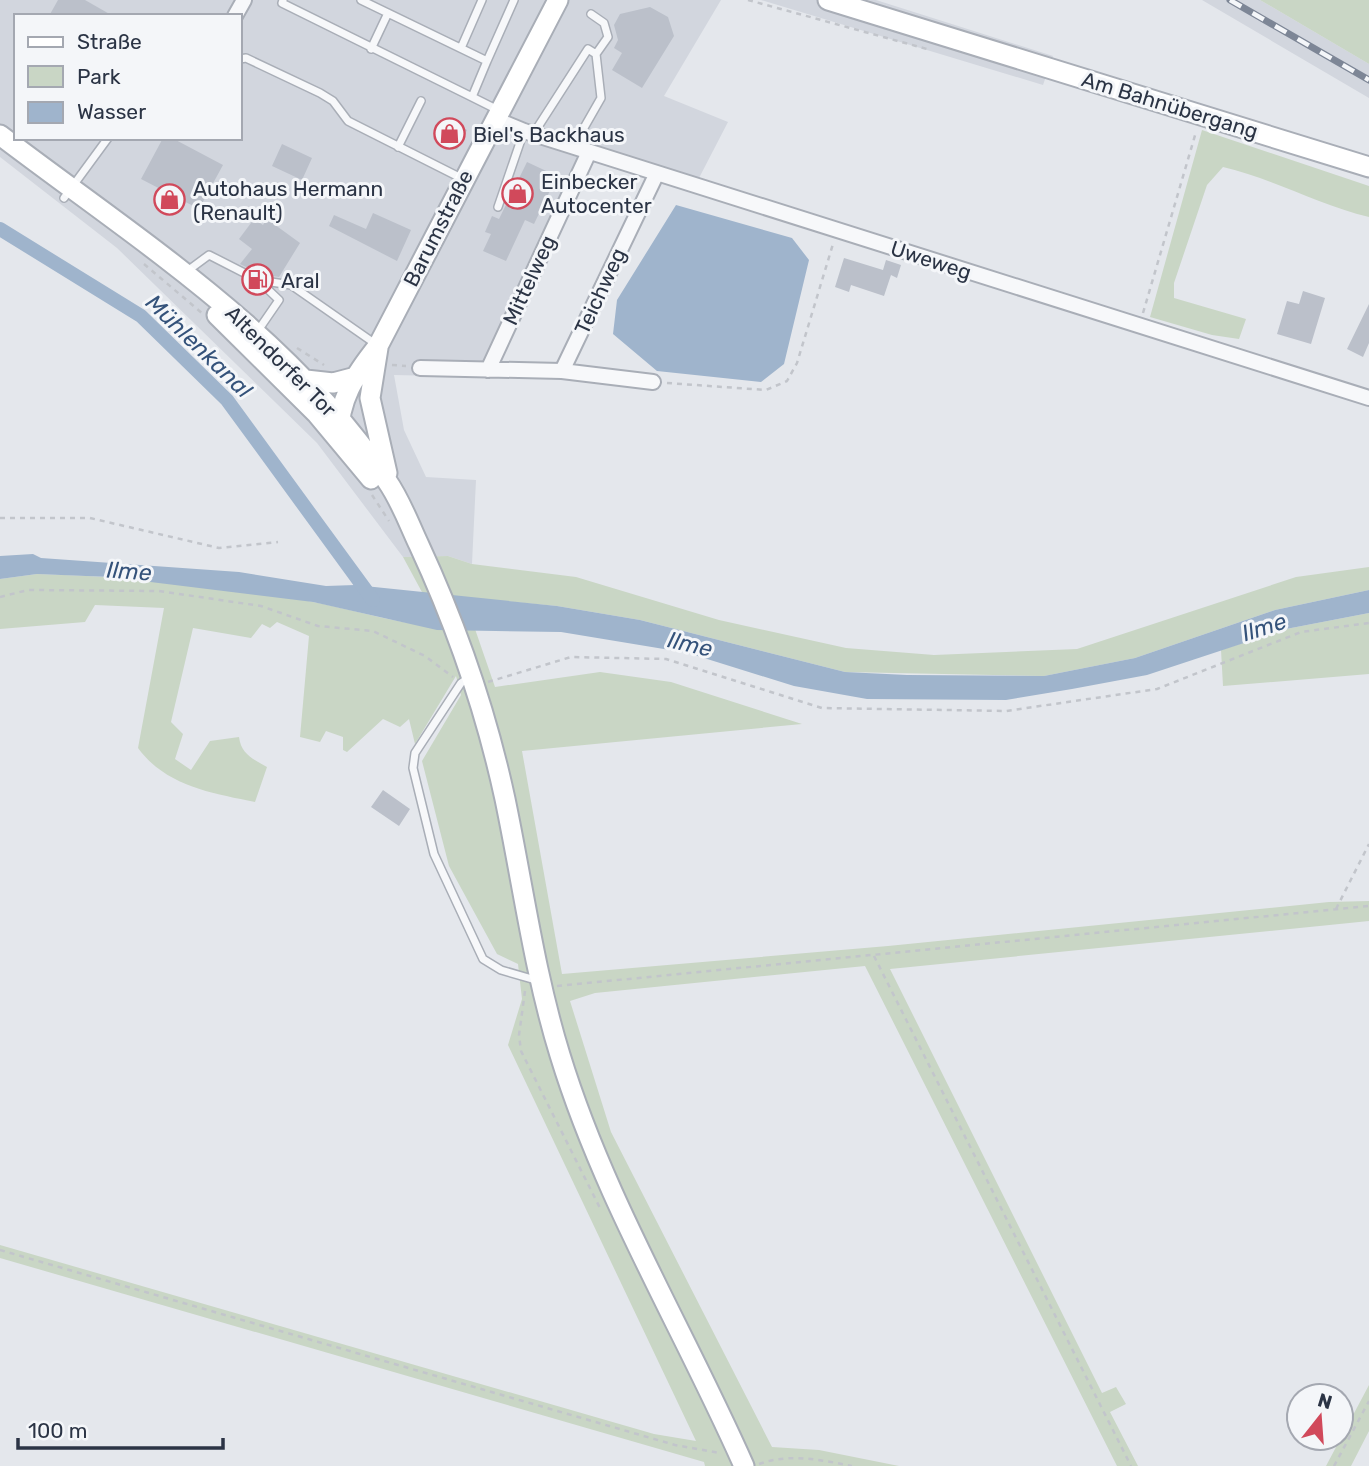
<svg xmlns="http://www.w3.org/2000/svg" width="1369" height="1466" font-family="Rubik,sans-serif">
  <rect width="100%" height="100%" fill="#e4e7ec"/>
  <path fill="#d2d6de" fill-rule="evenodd" d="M0,0H721L664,96L728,122L699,178L595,147L483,377L394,375L404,430L426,477L476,480L472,564L448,556L403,557L317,443L117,248L0,157ZM16,16H240V138H16Z
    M761,0H876L1053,56L1043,85Z
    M1202,0H1260L1369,64V98Z"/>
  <path fill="#c9d6c5" d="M1260,0H1369V64Z
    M1202,130L1369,186V217C1319,205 1274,179 1223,167L1207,185L1174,283V298L1246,319L1239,339L1212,335L1150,317Z
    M448,556L472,564L576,577L719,620L846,648L934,655L1077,649L1296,577L1369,567V590L1275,610L1135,658L1044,676L845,672L640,620L557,606L423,594L403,557Z
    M37,574C128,577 222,584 313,602C369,613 416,630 475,629L495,687L600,672L671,682L802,724L522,751L562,974L888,946L1329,902L1369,901V921L890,969L1102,1393L1116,1387L1126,1404L1110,1412L1138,1466H1117L865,966L595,993L570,1001L611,1132L772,1447L819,1450L899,1466H705L704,1462L0,1258V1245L654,1434L696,1441L508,1045L522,999L518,964L497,954L449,866L422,761L461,695L456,676L415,744L409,719L400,727L383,719L347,752L343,750V737L326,731L320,742L300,737L309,636L277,622L270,628L262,624L251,638L193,628L171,722L183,734L175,759L191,770L210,741L239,737C241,754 253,759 267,767L255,802C211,793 166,786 138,748L164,608L95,605L85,622L0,629V579Z
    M1369,613V674L1223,686L1221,650L1286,629Z
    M1369,1385V1431L1351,1466H1326Z"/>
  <path fill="#9fb4cc" d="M676,205L792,238L809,260L784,364L761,382L657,371L613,334L617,300Z
    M33,554L41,558L239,572L326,586L355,585L557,606L640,620L845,672L907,675L1044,676L1135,658L1275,610L1369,590V613L1286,629L1147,675L1072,689L1006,700L867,699L794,686L688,653L561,632L437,630L313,602L110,577L37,574L0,579V556Z"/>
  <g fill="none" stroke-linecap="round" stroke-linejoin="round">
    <path stroke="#9fb4cc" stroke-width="14" d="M0,229L141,316L227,400L373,600"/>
  </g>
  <path fill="#bbc0ca" d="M58,0H85L113,16H49Z
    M650,7L668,17L674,36L642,88L612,70L622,53L614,48L618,40L614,25L620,14Z
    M443,118L467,130L457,150L433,139Z
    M163,138H172L223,165L199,209L141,179Z
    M282,144L312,158L302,180L272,166Z
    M527,162L557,176L534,224L525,220L506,261L483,251L491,234L485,232L492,216L499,219Z
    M373,213L411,230L397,261L329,226L334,215L366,229Z
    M254,219L263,225L267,219L300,243L279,277L260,274L240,264L252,249L239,239Z
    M844,258L883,270L886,260L901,265L897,278L891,275L884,296L851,285L849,292L835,287Z
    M1303,291L1325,298L1311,344L1277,334L1287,301L1299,304Z
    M1369,304V343L1363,357L1347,349Z
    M383,790L410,809L399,826L371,807Z"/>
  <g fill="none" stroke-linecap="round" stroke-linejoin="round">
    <defs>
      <path id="service" d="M283,0L282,3L472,97
        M361,0L487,61L472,97L498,110
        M591,14L604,23L608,37L596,54
        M461,48L482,0
        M371,49L388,13
        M240,59L246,58L320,93L333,101L348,121L463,179
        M487,61L514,0
        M534,133L588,49L596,54L601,98L573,147
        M398,147L421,101
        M64,198L108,138
        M498,207L524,131
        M186,272L209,255L258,280L279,300L257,332
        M258,280L291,285L377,345
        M468,678L461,683L415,753L413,768L434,854L483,959L501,970L539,981"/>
      <path id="minor" d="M235,16L244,0
        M495,119L524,131L1369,398
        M420,368L562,371L653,382
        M488,370L589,152
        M562,371L657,173"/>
      <path id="secondary" d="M828,0L1369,167
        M0,135C138,240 289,334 387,481C401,501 409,524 419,545C457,627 486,711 505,799C523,885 534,971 560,1055C604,1199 683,1328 744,1466
        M217,315L316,413L371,479
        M378,348L370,398L387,473
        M306,380L333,383L352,378
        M338,438C339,399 354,376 378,346L558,0"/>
    </defs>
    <use href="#service" stroke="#a9aeb7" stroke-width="10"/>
    <use href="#minor" stroke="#a9aeb7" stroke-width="18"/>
    <use href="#secondary" stroke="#a9aeb7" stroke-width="23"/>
    <path stroke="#c2c5cb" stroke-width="2.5" stroke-dasharray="5 5" stroke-linecap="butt" d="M748,0L927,49
      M144,264L203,314
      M1143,313L1196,132
      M297,348L324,365
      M392,365L406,366
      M667,383L766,390L787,381L797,363L833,244
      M372,495L389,521
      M0,518H90L219,548L278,542
      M0,597L28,590L159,591L261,606L318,626L373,631L425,656L453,677
      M488,682L571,657L666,659L822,708L1006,711L1157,689L1301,632L1369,623
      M1336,909L1369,844
      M874,956L1131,1466
      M557,986L1369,906
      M525,991L519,1035L521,1051L601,1210
      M0,1250L675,1445L720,1453
      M759,1464C790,1453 821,1460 852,1466
      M1334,1466L1369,1401"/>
    <use href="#service" stroke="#f7f8fa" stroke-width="7"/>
    <use href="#minor" stroke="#f7f8fa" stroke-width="14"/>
    <use href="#secondary" stroke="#fff" stroke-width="19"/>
    <defs>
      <path id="rail" d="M1230,0L1369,80"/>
    </defs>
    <use href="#rail" stroke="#7d8696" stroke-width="7"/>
    <use href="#rail" stroke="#f4f6f9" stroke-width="4.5" stroke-dasharray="13" stroke-linecap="butt"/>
  </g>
  <defs>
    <symbol id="shop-ring" viewBox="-11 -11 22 22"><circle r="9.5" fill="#f4f6f9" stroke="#d1495b" stroke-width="1.5"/><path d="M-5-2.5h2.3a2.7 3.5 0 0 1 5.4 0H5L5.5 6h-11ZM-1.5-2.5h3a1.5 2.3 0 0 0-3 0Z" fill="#d1495b"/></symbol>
    <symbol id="fuel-ring" viewBox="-11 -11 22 22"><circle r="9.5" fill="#f4f6f9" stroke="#d1495b" stroke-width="1.5"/><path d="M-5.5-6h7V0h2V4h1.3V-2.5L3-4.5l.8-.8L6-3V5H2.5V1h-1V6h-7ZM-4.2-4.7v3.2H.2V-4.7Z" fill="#d1495b"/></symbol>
  </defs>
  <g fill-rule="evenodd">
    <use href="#shop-ring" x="432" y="116" width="35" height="35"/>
    <use href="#shop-ring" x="500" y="176" width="35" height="35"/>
    <use href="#shop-ring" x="152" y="182" width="35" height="35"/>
    <use href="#fuel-ring" x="240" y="262" width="35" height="35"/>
  </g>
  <g text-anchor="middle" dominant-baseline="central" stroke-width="6" stroke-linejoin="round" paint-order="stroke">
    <g font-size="21" fill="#2b3445" stroke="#f4f6f9">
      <text transform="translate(1170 105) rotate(17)">Am Bahnübergang</text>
      <text transform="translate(438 228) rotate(-63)">Barumstraße</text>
      <text transform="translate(931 260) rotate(18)">Uweweg</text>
      <text transform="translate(529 280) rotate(-65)">Mittelweg</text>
      <text transform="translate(600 291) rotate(-65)">Teichweg</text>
      <text transform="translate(281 361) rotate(45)">Altendorfer Tor</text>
    </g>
    <g font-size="21" fill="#2b3445" stroke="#f4f6f9" text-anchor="start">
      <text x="473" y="134">Biel's Backhaus</text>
      <text x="541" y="181">Einbecker<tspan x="541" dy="24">Autocenter</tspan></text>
      <text x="193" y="188">Autohaus Hermann<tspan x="193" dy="24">(Renault)</tspan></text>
      <text x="281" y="280">Aral</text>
    </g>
    <g font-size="23" font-style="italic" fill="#34527a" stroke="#f4f6f9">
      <text transform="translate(199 346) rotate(44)">Mühlenkanal</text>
      <text transform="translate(129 571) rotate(4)">Ilme</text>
      <text transform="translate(1264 627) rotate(-18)">Ilme</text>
      <text transform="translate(690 644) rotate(13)">Ilme</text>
    </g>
  </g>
  <rect x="14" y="14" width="228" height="126" fill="#f4f6f9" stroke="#a4a8b1" stroke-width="2"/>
  <rect x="28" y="37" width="35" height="10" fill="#ffffff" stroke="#a4a8b1" stroke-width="2"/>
  <text x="77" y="49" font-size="21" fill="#2b3445">Straße</text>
  <rect x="28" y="66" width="35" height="21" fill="#c9d6c5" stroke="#a4a8b1" stroke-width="2"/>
  <text x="77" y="84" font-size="21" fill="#2b3445">Park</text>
  <rect x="28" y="102" width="35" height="21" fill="#9fb4cc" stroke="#a4a8b1" stroke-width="2"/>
  <text x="77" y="119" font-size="21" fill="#2b3445">Wasser</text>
  <g transform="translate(1320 1417) rotate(17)"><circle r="33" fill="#f4f6f9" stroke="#a4a8b1" stroke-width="2"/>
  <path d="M0-5L12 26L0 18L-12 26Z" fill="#d1495b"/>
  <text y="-10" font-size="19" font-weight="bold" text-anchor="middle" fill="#2b3445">N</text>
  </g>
  <path d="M18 1438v10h205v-10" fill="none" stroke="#2b3445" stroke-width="3.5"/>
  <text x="28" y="1438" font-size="21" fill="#2b3445" stroke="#f4f6f9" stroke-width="5" paint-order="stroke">100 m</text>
</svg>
